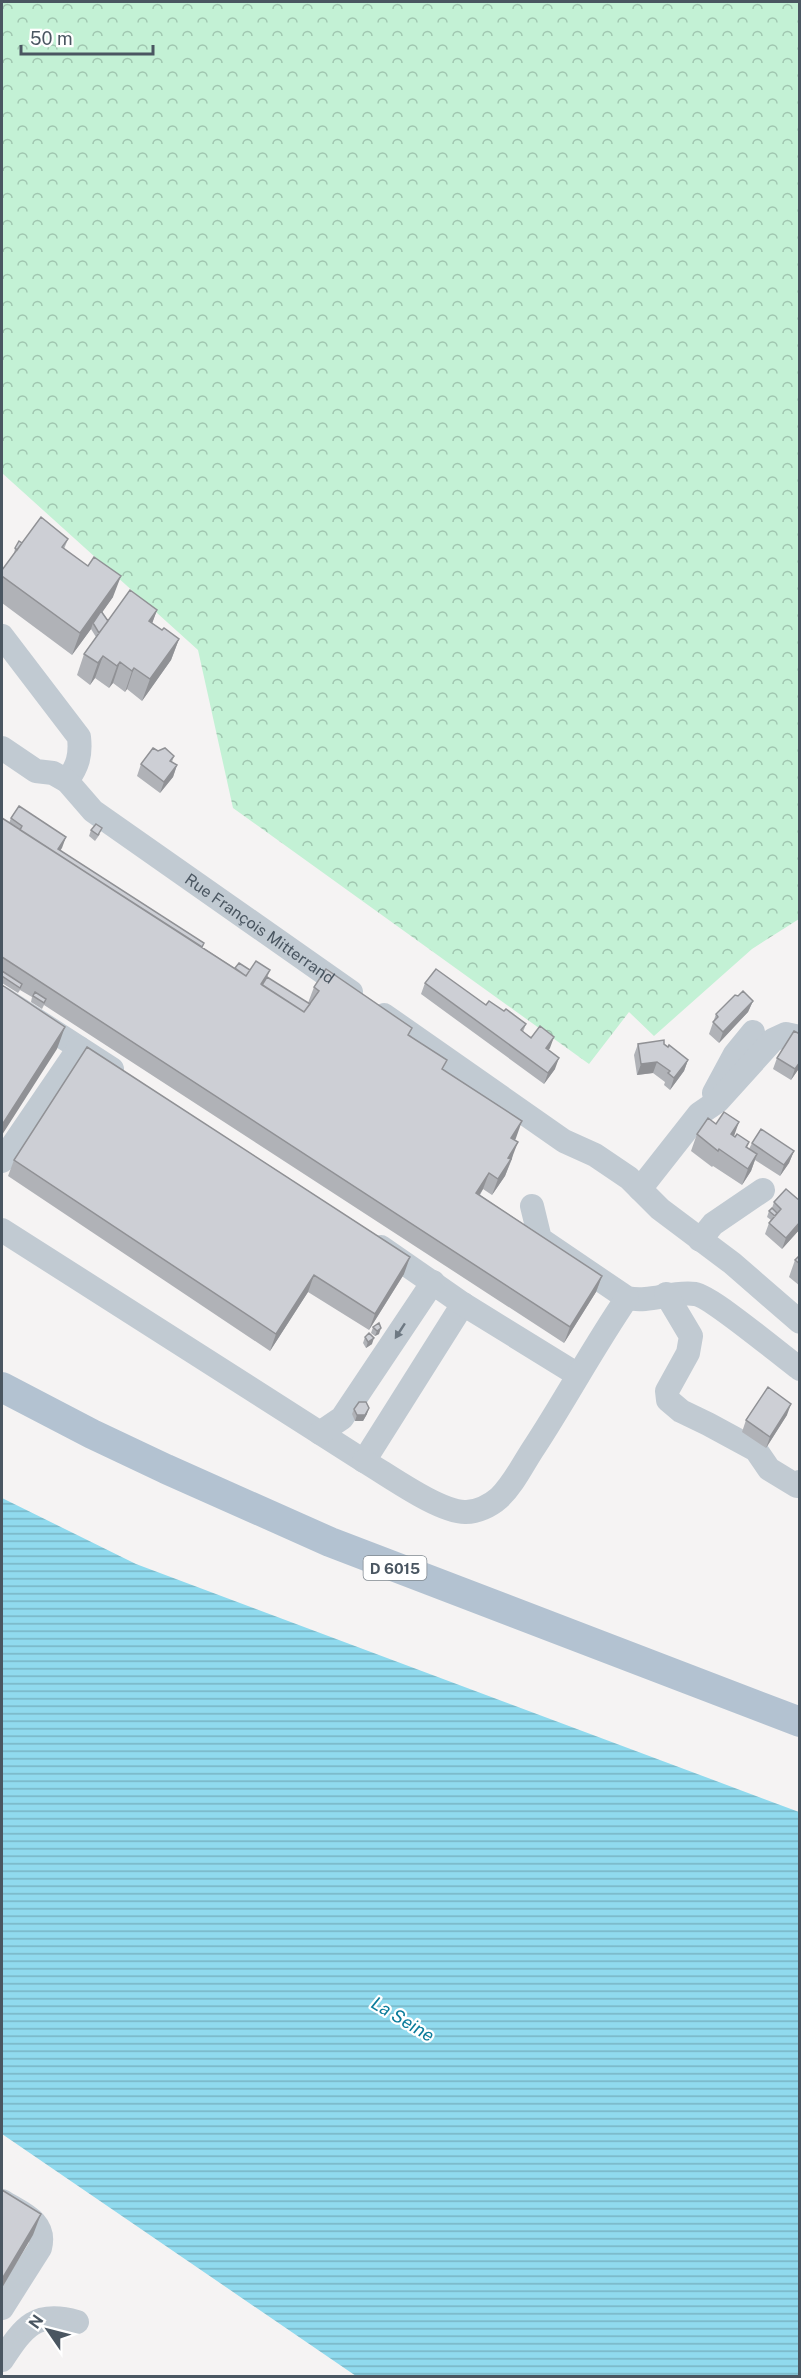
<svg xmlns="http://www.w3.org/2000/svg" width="801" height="2378" font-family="'Public Sans',sans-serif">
  <defs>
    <pattern id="forest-crowns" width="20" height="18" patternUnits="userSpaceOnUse" patternTransform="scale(1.5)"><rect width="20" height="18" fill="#c3f1d5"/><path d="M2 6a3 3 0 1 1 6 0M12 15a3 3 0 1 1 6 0" fill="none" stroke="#a0c6b0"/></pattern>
    <pattern id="water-rules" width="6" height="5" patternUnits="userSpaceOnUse" patternTransform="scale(1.5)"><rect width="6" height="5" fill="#90daee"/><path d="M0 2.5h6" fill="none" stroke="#78b4c4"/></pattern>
  </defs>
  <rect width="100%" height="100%" fill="#f5f3f3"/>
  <path fill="url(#forest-crowns)" d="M2,2H799V919L752,949L654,1036L629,1012L589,1064L233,808L198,650L2,473Z"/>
  <path fill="url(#water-rules)" d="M2,1498L136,1564L799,1812V2376H356L2,2134Z"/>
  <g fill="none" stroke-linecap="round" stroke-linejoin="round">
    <g stroke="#c1cad2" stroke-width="24">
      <path d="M2,636L79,737C81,755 78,766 67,781"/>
      <path id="s1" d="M2,748L36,771L53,773L67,781L93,811L351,992"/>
      <path d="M2,998L112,1069"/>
      <path d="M384,1015L564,1141L595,1155L629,1178L660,1209L732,1263L800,1322"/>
      <path d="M714,1093L735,1054L753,1032"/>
      <path d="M2,1161L79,1048"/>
      <path d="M640,1189L699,1114L718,1101L773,1040L786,1034L800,1037"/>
      <path d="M532,1206L540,1239L627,1298C651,1303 670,1291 695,1294C711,1296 782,1356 800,1369"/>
      <path d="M2,1230L364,1461L463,1304"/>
      <path d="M700,1240L713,1224L763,1190"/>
      <path d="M381,1247L463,1304L578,1375"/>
      <path d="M666,1294L691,1336L688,1353L667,1391L668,1400L681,1411L708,1424L756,1450L769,1469L797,1486L800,1482"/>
      <path d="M320,1433L342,1418L433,1282"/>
      <path d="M364,1461C388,1475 440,1513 466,1512C477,1512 490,1506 499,1498C514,1484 524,1462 535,1446C567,1397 594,1346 627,1298"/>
      <path d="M2,2201C21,2213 47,2221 40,2248L2,2308"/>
      <path d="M2,2360C24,2327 35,2310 77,2322"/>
    </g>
    <path stroke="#b3c2d1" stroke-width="30" d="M2,1387L92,1434L166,1469L330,1542L800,1722"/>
  </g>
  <path fill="#b0b2b7" d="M68,539L64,549L113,597L102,612L108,621L157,610L152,623L162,630L179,639L171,660L142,701L127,689L125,692L113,683L109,688L95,678L90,685L77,675L84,654L96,637L91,629L72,655L2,603V570L14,554L15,548L22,543Z
    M158,751L174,756L172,762L177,765L173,777L160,793L137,776L141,764Z
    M2,818L9,823L11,818L66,837L60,850L202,947L235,968L250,970H270L267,978L308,1003L314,987L410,1035L444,1070L516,1138L515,1140L512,1159L505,1176L492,1195L483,1189L480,1195L602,1276L596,1292L564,1343L44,1005L42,1009L31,1002L32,997L20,990L18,993L2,983Z
    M91,830L100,834L95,841L89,836Z
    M425,983L504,1011L526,1024L523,1032L550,1048L548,1050L555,1069L544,1084L421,994Z
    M738,996L753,1001L748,1012L719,1043L709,1034L716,1014Z
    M638,1044H664L688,1060L684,1071L670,1090L664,1085L665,1082L653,1073L637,1075L634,1055Z
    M777,1058L800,1067L791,1080L773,1069Z
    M697,1134L734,1136L749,1142L747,1148L749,1149L752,1143L794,1151L789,1163L780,1176L755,1160L751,1171L742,1185L713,1166L712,1167L691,1151Z
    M14,1160L404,1274L369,1330L308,1292L270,1351L8,1176Z
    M800,1201V1229L782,1249L765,1234L769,1223L771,1220L767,1217L769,1211L772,1208L774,1202Z
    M800,1255V1286L789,1277L795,1260Z
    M373,1327L379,1334L375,1336L371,1333Z
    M365,1337L372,1344L366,1348L363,1343Z
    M354,1409L367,1414L363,1421H355L352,1414Z
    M787,1415L766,1448L742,1432L746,1420Z"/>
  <path fill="#909195" d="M121,576L113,597L94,624L93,623L91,629L72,655L80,633Z
    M157,610L149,632V621Z
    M179,639L171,660L142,701L150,679Z
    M103,656L95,678L90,685L98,663Z
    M120,662L113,683L109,688L117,666Z
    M134,668L127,689L125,692L132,671Z
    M177,765L173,777L160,793L164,782Z
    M66,837L62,848L54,860L58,849Z
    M753,1001L748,1012L719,1043L723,1032Z
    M65,1027L57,1049L2,1135V1125Z
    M554,1037L550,1048L541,1059L546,1048Z
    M559,1058L555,1069L544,1084L548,1073Z
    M688,1060L684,1071L670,1090L674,1078Z
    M657,1062L653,1073L637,1075L641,1064Z
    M800,1062V1067L791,1080L795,1069Z
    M522,1121L516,1138L505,1155L511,1138Z
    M739,1122L733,1139L731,1134Z
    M518,1142L505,1176L492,1195L498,1179L508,1158Z
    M794,1151L789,1163L780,1176L784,1165Z
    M757,1154L751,1171L742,1185L748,1169Z
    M489,1173L483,1189L470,1209L476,1193Z
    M800,1222V1229L782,1249L786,1238Z
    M410,1257L404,1274L369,1330L375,1314Z
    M314,1275L308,1292L270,1351L276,1334Z
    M602,1276L596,1292L564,1343L570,1327Z
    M381,1328L379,1334L375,1336L377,1331Z
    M374,1338L372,1344L366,1348L368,1342Z
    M791,1404L787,1415L766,1448L770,1437Z
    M369,1408L367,1414L363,1421H355L357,1415Z
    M41,2214L33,2235L2,2288V2279Z"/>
  <path fill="#cdcfd5" stroke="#909195" stroke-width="1.5" d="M41,517L68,539L62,547L88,566L94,557L121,576L80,633L2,576V570Z
    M19,541L22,543L17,550L15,548Z
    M130,590L157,610L149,621L162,630L164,628L179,639L150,679L134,668L132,671L120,662L117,666L103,656L98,663L84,654Z
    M101,611L108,621L99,633L93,623Z
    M153,748L158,751L165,748L174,756L170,761L177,765L164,782L141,764Z
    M19,806L66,837L58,849L204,943L202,947L20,830L22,826L11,818Z
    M2,818L246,976L256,961L270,970L261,984L304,1012L319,991L314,987L326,969L412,1028L408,1035L447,1060L442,1069L522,1121L511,1138L518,1142L508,1158L511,1159L498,1179L489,1173L476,1193L602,1276L570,1327L2,957Z
    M96,824L102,828L98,835L91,830Z
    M239,963L250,970L246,976L235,968Z
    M436,969L486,1005L489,1001L504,1011L506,1009L526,1024L521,1030L531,1038L540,1026L554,1037L546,1048L559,1058L548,1073L425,983Z
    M2,971L22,984L20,988L2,976Z
    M267,977L310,1004L304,1012L262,985Z
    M2,985L65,1027L2,1125Z
    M743,991L753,1001L723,1032L713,1022L718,1017L716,1014L735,995L738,996Z
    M35,992L46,999L44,1003L33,996Z
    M794,1031L800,1034V1062L795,1069L777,1058Z
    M664,1040V1044L668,1047L669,1045L688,1060L674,1078L668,1073L670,1071L657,1062L641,1064L638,1044Z
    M87,1047L410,1257L375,1314L314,1275L276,1334L14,1160Z
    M724,1112L739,1122L731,1134L735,1137L737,1134L749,1142L746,1147L757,1154L748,1169L719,1149L718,1151L697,1134L708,1118L716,1124Z
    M761,1129L794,1151L784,1165L752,1143Z
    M786,1189L800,1201V1222L786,1238L769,1223L781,1209L774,1202Z
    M772,1208L777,1213L775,1216L769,1211Z
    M800,1255V1264L795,1260Z
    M379,1323L381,1328L377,1331L373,1327Z
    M369,1333L374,1338L368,1342L365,1337Z
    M768,1387L791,1404L770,1437L746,1420Z
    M359,1402H366L369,1408L365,1415H357L354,1409Z
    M2,2190L41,2214L2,2279Z"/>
  <defs><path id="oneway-solid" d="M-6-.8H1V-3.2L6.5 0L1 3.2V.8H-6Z" transform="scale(1.5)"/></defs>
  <use fill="#6e7983" href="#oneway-solid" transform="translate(400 1331) rotate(123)"/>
  <g text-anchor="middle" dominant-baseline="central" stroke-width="4.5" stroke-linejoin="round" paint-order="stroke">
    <rect fill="#fff" stroke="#808990" stroke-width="1.5" x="363.5" y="1556" width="63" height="24" rx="4.5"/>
    <g font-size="15" font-weight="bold" fill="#4a5661">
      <text x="395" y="1568">D 6015</text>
    </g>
    <g font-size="16" fill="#4a5661" stroke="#fff">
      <text stroke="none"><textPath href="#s1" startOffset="318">Rue François Mitterrand</textPath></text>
    </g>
    <g font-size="18" font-style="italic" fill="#0c7c9b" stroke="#fff">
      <text transform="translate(403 2019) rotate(31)">La Seine</text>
    </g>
  </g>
  <rect width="801" height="2378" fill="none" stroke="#4a5661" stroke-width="6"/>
  <g transform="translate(48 2330) rotate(305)" stroke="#ffffff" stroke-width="4.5" paint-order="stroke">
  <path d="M0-4.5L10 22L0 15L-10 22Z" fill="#4a5661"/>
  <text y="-9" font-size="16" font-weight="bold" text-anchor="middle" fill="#4a5661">N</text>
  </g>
  <path d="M21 45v9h132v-9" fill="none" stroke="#4a5661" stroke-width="3"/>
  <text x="30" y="45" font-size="18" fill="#4a5661" stroke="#ffffff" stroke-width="4.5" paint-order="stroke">50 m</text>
</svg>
